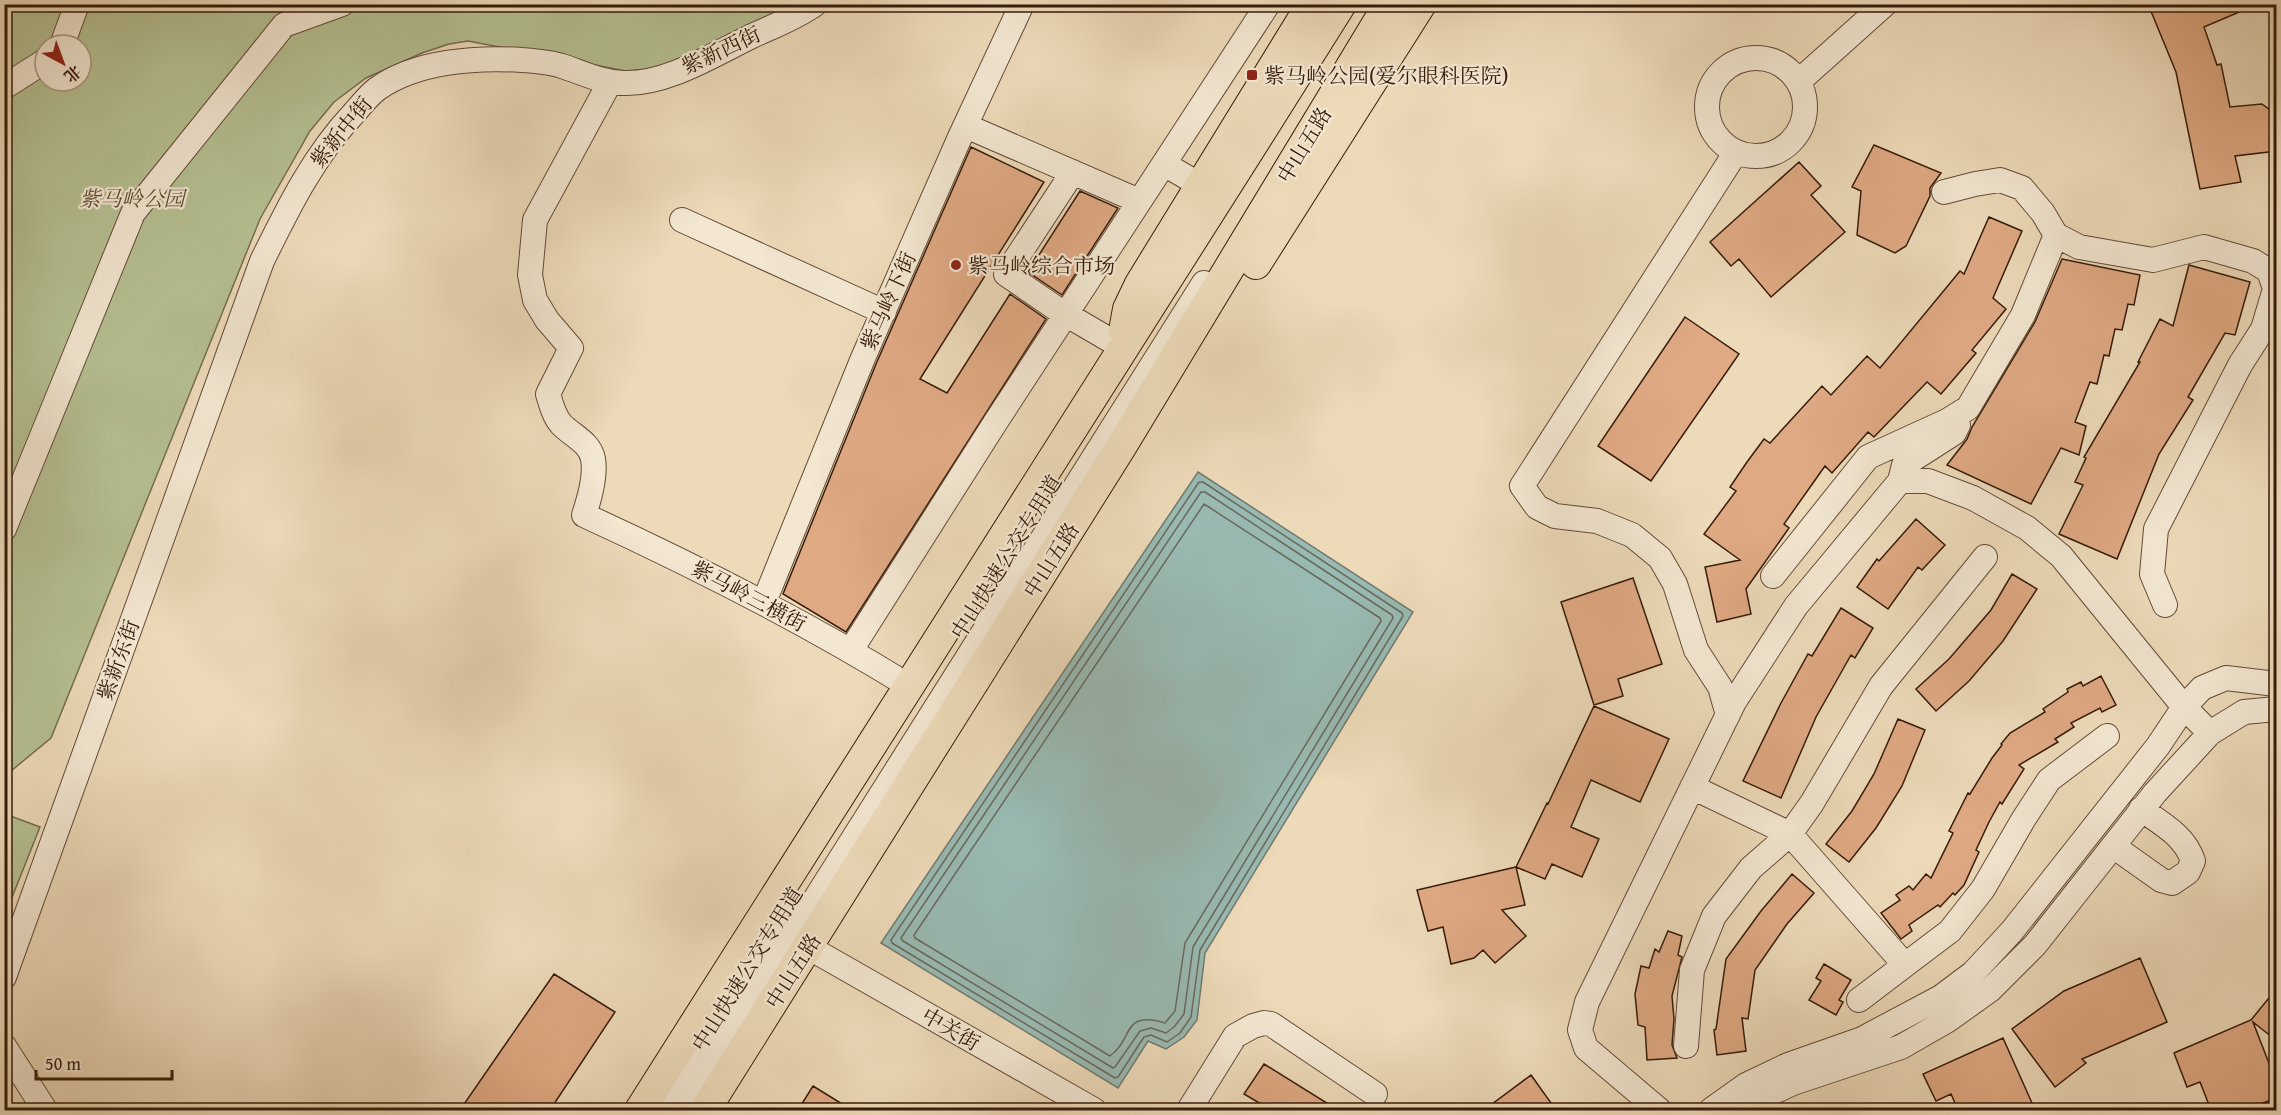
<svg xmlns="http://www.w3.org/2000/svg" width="2281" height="1115" font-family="'Gentium Book Plus','Noto Serif SC',serif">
  <rect width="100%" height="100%" fill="#eddab9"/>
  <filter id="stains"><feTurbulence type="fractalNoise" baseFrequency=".00333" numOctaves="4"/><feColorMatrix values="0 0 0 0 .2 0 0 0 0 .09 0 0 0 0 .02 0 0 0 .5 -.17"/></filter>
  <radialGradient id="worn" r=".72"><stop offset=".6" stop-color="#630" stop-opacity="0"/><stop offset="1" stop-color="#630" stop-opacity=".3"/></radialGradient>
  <path fill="#b5c092" stroke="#766e4e" stroke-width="1.5" fill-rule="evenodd" d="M4,5H793L671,67L626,71L468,41L449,44L422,53L366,78L334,102L310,131L260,219L51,738L5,776ZM45,45H81V81H45Z
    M5,814L40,827L5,915L4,814Z"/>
  <path fill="#99bab3" stroke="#717a6f" stroke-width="1.5" d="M1198,472L1413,612L1205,953L1197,1020L1184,1037L1166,1049L1148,1041L1118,1088L881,943Z"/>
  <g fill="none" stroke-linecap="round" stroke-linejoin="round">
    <path stroke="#686a5e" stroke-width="1.5" d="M1199,482H1203L1402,613L1403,616L1200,950L1191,1017L1180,1033L1167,1042L1151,1035L1144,1037L1118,1077L1115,1078L892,943L891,940Z
      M1201,492H1205L1392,615L1393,618L1193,947L1184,1014L1174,1027L1166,1033L1151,1028L1140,1031L1115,1067L1113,1068L903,941L901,938Z
      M1204,504L1380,618L1381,621L1185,943L1175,1011L1165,1023C1121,1010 1134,1039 1110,1056L915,938L914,935Z"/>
  </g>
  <path fill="#dfa983" stroke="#361b0a" stroke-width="1.5" d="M2148,4H2258L2204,27L2217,65L2221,64L2230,107L2262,104L2277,115V151L2235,156L2241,182L2200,189L2176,72Z
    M1874,145L1941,173L1930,188V196L1906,246L1895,253L1857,235L1861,191L1852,187Z
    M971,147L1044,182L920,379L947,393L1010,294L1046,319L846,632L783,594L876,364Z
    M1799,162L1821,186L1811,195L1845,232L1771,297L1739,259L1731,266L1710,242Z
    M1080,191L1118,208L1062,295L1028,272Z
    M1989,217L2022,231L1993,298L2006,309L1972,350L1976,353L1941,394L1927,382L1874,437L1868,432L1832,473L1825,466L1784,524L1789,528L1746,589L1751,614L1717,622L1705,567L1740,560L1704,534L1736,491L1730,487L1747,462L1764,439L1770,443L1822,386L1831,395L1867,356L1880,368L1960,271L1964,274Z
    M2062,259L2140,275L2134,305L2128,304L2122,330L2115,329L2109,356L2104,355L2097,384L2090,382L2075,422L2086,426L2079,455L2061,448L2031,504L1947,465L1967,439L1972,427L2035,322Z
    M2189,265L2250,282L2235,335L2225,333L2188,397L2193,400L2159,454L2117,559L2059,534L2083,485L2075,482L2086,458L2084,457L2140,362H2138L2160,319L2173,326Z
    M1685,317L1739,354L1651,481L1598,446Z
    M1916,519L1945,545L1922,570L1918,567L1888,609L1857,587L1877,559L1879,561Z
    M2012,574L2037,589L2003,641L1969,681L1936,711L1916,689L1949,659L1991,610Z
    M1633,578L1662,664L1618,679L1623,696L1594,705L1561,602Z
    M1841,608L1873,628L1855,658L1851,655L1816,717L1781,798L1743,781L1781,703L1808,654L1812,656Z
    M2101,676L2116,705L2102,712L2100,708L2071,723L2074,727L2055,739L2058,742L2019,765L2024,769L2002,804L2000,802L1989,822L1976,850L1979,852L1964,885L1955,895L1953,893L1940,907L1938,905L1909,925L1912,931L1901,939L1881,913L1900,900L1896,895L1909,886L1913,890L1926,874L1931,878L1953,833L1949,831L1968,793L1970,794L1992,758L2002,745L2001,744L2010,733L2045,712L2043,709L2068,692L2067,689L2081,682L2083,686Z
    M1594,706L1669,739L1640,802L1591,780L1571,827L1599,839L1582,877L1552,864L1545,879L1516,867L1547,803L1548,804Z
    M1898,719L1925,730L1902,786L1876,828L1849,862L1826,844L1852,811L1874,774Z
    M1516,867L1525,905L1502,910L1526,936L1495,963L1483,950L1474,958L1451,964L1443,927L1428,931L1417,890Z
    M1792,874L1814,893L1787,924L1755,970L1748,1019L1742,1018L1746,1051L1717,1055L1714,1030L1716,1029L1726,959L1761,911Z
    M1668,931L1682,936L1678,955L1682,957L1672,996L1674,1019L1672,1045L1677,1058L1647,1060L1645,1027L1638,1025L1635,994L1641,966L1649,968L1655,949L1659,952Z
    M2140,958L2167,1022L2082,1059L2086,1063L2055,1087L2012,1029L2064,991Z
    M1824,964L1851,980L1839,1000L1843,1002L1836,1015L1809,1000L1821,981L1816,978Z
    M554,974L615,1012L550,1110H460Z
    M2277,988V1041L2253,1022L2277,1084V1098L2243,1110H2211L2200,1082L2187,1087L2174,1053L2251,1020Z
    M2003,1038L2032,1103L2016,1110H1958L1951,1094L1936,1101L1923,1074Z
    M1264,1064L1338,1110H1271L1244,1094Z
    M1531,1075L1551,1103L1540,1110H1484Z
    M813,1086L852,1110H798Z"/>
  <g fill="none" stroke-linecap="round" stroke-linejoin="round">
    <defs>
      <path id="minor" d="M62,45L77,4
        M1707 107a49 49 0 1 1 98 0a49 49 0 1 1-98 0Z
        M610,82L535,220L530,275L535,300L547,320L571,348L548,394C551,404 554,416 561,424C571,435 590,442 593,459C596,475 589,500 584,515C695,566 804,621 909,686
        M1798,82L1885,4
        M4,87L45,61
        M966,126L1139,201
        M1164,164L1200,185
        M1073,172L1006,274L1057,309L1125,349
        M1944,192L1975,184L2000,180L2022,188L2043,213L2056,235L2079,247L2153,260L2204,247L2253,261L2269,271L2275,289L2263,329L2240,365L2156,529L2152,574L2165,605
        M682,220L884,312
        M1900,481L1904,465L1954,433L1958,425
        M4,529L133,213L284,25L342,4
        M1773,576L1868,457L1947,421L1968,408L2023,315L2056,235
        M764,602L863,358L960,137L1022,4
        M851,650L995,423L1268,4
        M1728,715L1720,687L1696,650L1675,584L1660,558L1632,535L1597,521L1555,516L1537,507L1522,486L1736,152
        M1692,787L1790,834L1905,965L1950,931L1983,889L2023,820L2049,780L2107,736
        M2113,846L2161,880L2172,883L2188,872L2193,861C2185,836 2162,824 2141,809
        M808,947L1094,1110
        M4,977L262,261C288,208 314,155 355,112C362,104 369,95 377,89C416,61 476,57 522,60C535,61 550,62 562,66C583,73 601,82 623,83C665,85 713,55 750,37C771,27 796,18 815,4
        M1859,1000L1905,965
        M4,1046L45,1110
        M1686,1046L1692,970L1714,916L1751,868L1790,834L1812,803L1881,686L1985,557
        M658,1110L786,907
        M682,1110L1204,283
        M1189,1110L1235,1036L1253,1026L1264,1023L1271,1024L1375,1094
        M1659,1110L1586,1048L1580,1030L1587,1002L1734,702L1796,606L1900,481H1928L1973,498L2027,528L2061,556L2184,707L2210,733
        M1711,1110L1746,1085L1788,1065L1862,1039L1941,997L1973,973L2012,931L2158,746L2184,707L2202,688L2226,678L2276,684
        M1744,1110L1767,1095L1793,1083L1901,1047L1948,1020L1990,990L2035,945L2155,793L2210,733L2244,712L2276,709"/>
      <path id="major" d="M1256,264L1421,4
        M1124,331L1128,309L1140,284L1312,4
        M640,1110C872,741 1109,374 1341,4
        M705,1110L1121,447L1389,4"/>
    </defs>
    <use href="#minor" stroke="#644b36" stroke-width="26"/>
    <use href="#major" stroke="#361b0a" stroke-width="32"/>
    <use href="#minor" stroke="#f3e7d2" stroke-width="24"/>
    <use href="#major" stroke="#eddab9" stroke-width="30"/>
  </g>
  <g fill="#8f2418" stroke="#f3e7d2" stroke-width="2">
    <rect x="1246" y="69" width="12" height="12" rx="3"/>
    <circle cx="956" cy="265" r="6"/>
  </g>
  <g text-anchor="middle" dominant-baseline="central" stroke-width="4.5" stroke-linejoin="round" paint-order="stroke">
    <g font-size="21" fill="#361b0a" stroke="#f3e7d2">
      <text transform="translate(721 50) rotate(-25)">紫新西街</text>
      <text transform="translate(341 132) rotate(-51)">紫新中街</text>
      <text transform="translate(1304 145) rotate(-59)">中山五路</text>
      <text transform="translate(888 301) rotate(-66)">紫马岭下街</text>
      <text transform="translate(1006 557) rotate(-58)">中山快速公交专用道</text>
      <text transform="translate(1051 560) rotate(-58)">中山五路</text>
      <text transform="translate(749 596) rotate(28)">紫马岭三横街</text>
      <text transform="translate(118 660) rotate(-70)">紫新东街</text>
      <text transform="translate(747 969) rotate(-58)">中山快速公交专用道</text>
      <text transform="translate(793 971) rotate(-58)">中山五路</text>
      <text transform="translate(951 1029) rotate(30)">中关街</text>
    </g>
    <g font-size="21" fill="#361b0a" stroke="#f3e7d2" text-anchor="start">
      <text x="1264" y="75">紫马岭公园(爱尔眼科医院)</text>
      <text x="968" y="265">紫马岭综合市场</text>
    </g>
    <g font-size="21" font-style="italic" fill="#5c4d33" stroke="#f3e7d2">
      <text x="132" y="198">紫马岭公园</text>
    </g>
  </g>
  <rect width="2281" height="1115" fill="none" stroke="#eddab9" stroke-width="24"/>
  <rect x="6" y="6" width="2269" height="1103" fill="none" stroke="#361b0a" stroke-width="3"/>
  <rect x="12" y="12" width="2257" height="1091" fill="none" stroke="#361b0a" stroke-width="1.5"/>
  <g transform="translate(63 63) rotate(139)"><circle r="28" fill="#f3e7d2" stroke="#a79582" stroke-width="1.5"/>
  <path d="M0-4.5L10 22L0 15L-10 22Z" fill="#8f2418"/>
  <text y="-9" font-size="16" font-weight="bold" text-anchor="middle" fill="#361b0a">北</text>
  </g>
  <path d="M36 1070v9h136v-9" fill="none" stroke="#361b0a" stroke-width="3"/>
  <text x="45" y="1070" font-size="18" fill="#361b0a" stroke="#f3e7d2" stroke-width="4.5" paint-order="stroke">50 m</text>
  <rect width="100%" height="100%" filter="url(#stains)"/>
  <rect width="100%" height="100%" fill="url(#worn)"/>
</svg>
